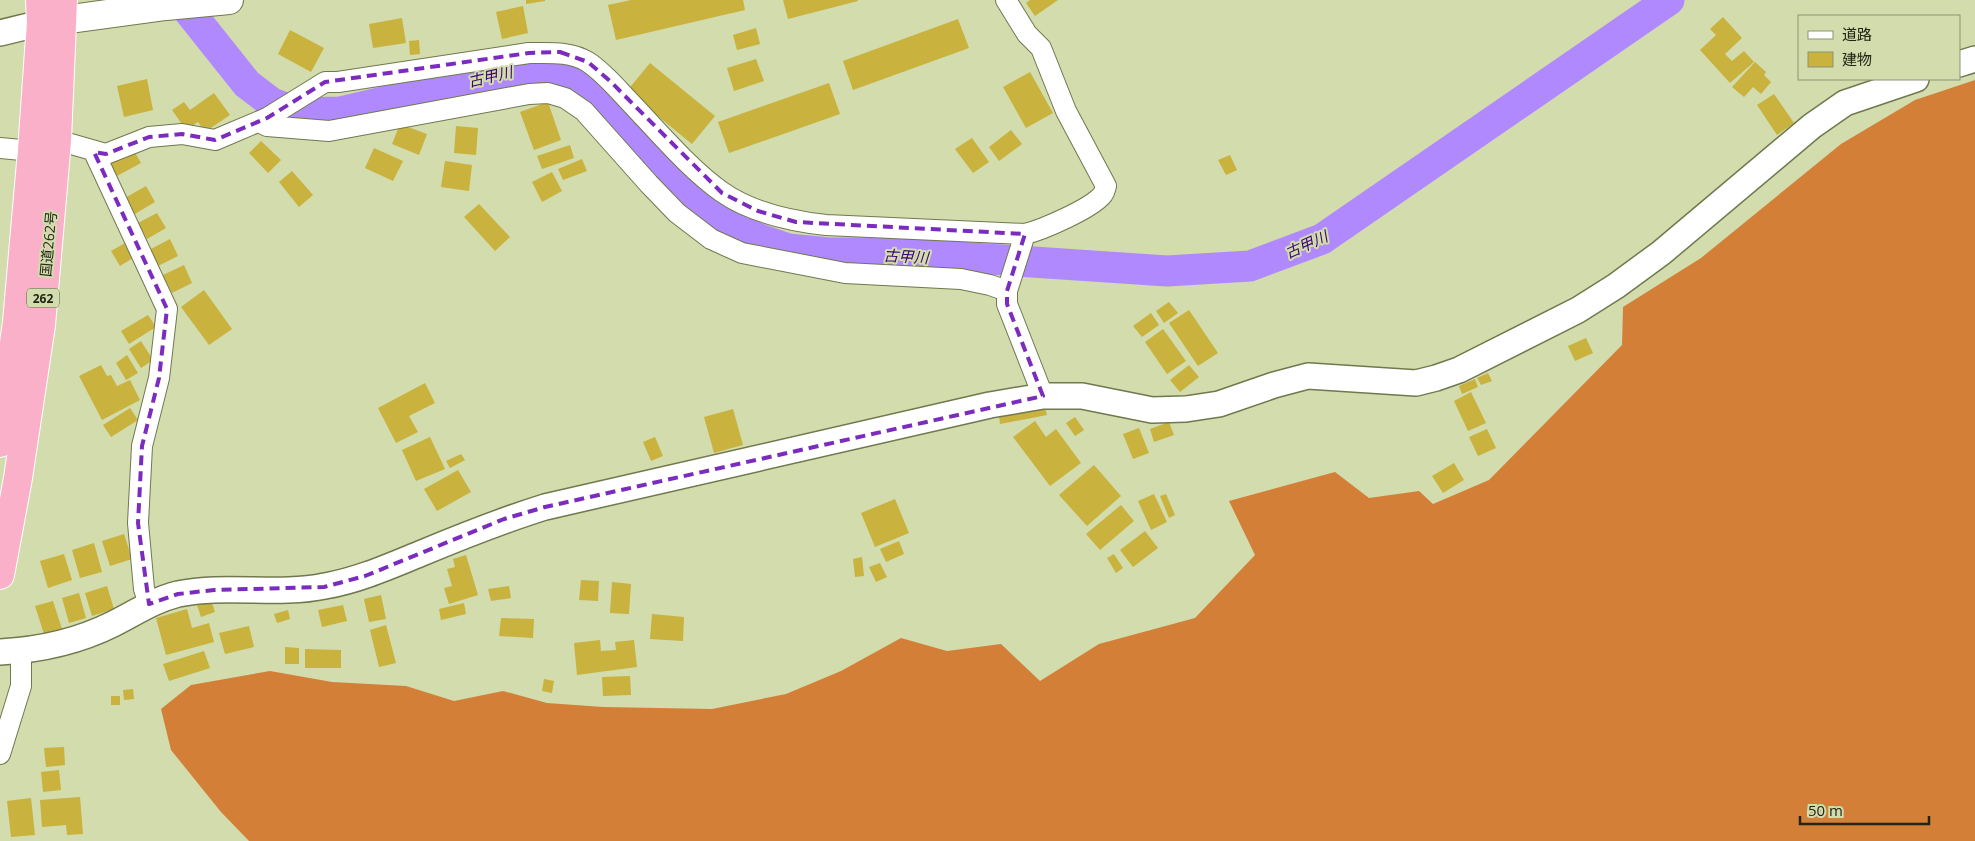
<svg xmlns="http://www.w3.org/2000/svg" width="1975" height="841" font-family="'Open Sans','Noto Sans JP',sans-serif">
  <rect width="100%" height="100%" fill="#d2dcad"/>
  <path fill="#d37f37" d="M1975,80V841H249L221,812L171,750L161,709L191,685L270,671L332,682L406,686L454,701L503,691L547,703L603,707L712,709L786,694L841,671L901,638L947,651L1001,644L1040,681L1099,644L1195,618L1255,555L1229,501L1335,472L1369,498L1419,491L1433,504L1489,480L1622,345L1623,307L1701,258L1841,144L1915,100Z"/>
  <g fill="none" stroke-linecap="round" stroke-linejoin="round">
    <path stroke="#b189fe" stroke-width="31" d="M180,0L247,84L272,103L300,113L340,112L519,70L558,74L587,91L636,138L704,211L759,239L788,249L829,253H899L1167,271L1250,266L1322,239L1669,0"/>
  </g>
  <path fill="#c9b23d" d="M526,0H545V1L526,4Z
    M631,0H743L745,10L616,40L608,5Z
    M783,0H858V1L788,19Z
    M1030,0H1058L1035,16L1026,3Z
    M523,6L528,33L502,39L496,12Z
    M1723,17L1742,38L1725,54L1732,61L1744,51L1754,62L1730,83L1700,50L1716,35L1710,29Z
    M402,18L406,43L373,48L369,24Z
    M958,19L969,48L853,90L843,61Z
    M756,28L760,44L737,50L733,35Z
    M290,30L324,48L311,72L278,54Z
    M419,40L420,54L410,55L409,41Z
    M756,59L764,81L734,91L727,68Z
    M1755,62L1766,72L1764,75L1771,82L1761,94L1753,87L1744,97L1732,87Z
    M650,63L715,116L692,144L627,91Z
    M1030,72L1053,113L1026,128L1003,87Z
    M147,79L153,110L124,117L117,86Z
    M829,83L840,114L729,153L718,122Z
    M214,93L230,115L205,132L198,122L186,130L172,110L184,102L190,110Z
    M1774,94L1794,123L1777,135L1757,105Z
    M548,102L561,140L534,150L520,112Z
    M400,124L427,134L419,155L392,144Z
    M456,126L478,128L476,155L454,153Z
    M1011,130L1022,144L999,161L989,147Z
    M972,138L989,162L973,173L955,149Z
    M261,141L281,160L268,173L249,153Z
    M570,145L574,158L542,169L537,156Z
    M374,148L403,161L393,181L365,168Z
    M133,149L141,163L115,177L108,164Z
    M1230,155L1237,170L1226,175L1218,160Z
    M582,159L587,171L563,180L558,169Z
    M445,161L472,165L469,191L441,187Z
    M292,171L313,195L299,207L279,182Z
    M552,172L562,191L542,202L532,182Z
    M146,186L155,202L133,215L123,199Z
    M479,204L510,237L495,251L464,217Z
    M157,213L166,228L147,239L138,223Z
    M170,239L178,256L158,266L149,250Z
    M125,243L133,258L120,266L111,251Z
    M184,265L192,283L172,293L163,275Z
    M204,290L232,329L209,345L181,307Z
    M1169,302L1178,313L1164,323L1156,311Z
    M1189,310L1218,353L1198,366L1169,323Z
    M1151,313L1159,325L1142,337L1133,326Z
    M148,315L156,327L129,344L121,331Z
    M1163,329L1186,361L1167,374L1145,342Z
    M1586,338L1593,353L1575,361L1568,346Z
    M141,341L153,360L141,368L129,349Z
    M127,355L138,373L126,380L116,363Z
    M101,365L107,376L111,375L117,386L130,380L140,400L102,420L79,376Z
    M1189,365L1199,377L1180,392L1170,380Z
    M1488,373L1492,381L1481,385L1477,378Z
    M1475,379L1478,387L1462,394L1459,386Z
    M425,383L435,403L409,416L418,432L396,443L378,408Z
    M1471,392L1486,423L1468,431L1454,401Z
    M130,408L138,420L111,437L103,425Z
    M1045,408L1047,415L1000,424L999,416Z
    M733,409L743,445L714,453L704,417Z
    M1075,417L1084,430L1075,436L1066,423Z
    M1035,421L1046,437L1056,429L1081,463L1050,486L1013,437Z
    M1169,422L1174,435L1154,442L1150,429Z
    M1139,428L1149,453L1133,459L1123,434Z
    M1487,429L1496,448L1478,456L1469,437Z
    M430,437L445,469L416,481L402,450Z
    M655,437L663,456L651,461L643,442Z
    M461,454L465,460L450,468L446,461Z
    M1454,463L1464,480L1443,493L1432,476Z
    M1094,465L1121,496L1087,526L1059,495Z
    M458,470L471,492L437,511L424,489Z
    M1154,494L1167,522L1151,530L1138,501Z
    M1166,494L1175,515L1169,518L1160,496Z
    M895,499L909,533L875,547L861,513Z
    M1121,505L1134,521L1100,550L1086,534Z
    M1145,531L1158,548L1133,567L1120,550Z
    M124,534L132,559L110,566L102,541Z
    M899,541L904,554L886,562L880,549Z
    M94,543L102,572L80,578L72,550Z
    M64,554L72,580L48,588L40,561Z
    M1114,554L1123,568L1116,573L1107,558Z
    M466,555L478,595L449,604L444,588L452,586L447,569L455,567L453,559Z
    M862,557L864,576L855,577L853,559Z
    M880,563L887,577L876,582L869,567Z
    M581,580L599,581L598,601L579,600Z
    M612,582L631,584L629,614L610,613Z
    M107,586L114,609L92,616L85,593Z
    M509,586L511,598L491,601L488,589Z
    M79,593L86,618L69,623L62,598Z
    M381,595L386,619L369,622L364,599Z
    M211,600L215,612L201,617L197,605Z
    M53,601L62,629L44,634L35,606Z
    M464,603L466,614L441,620L439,609Z
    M343,605L347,621L322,627L318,610Z
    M187,609L192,628L209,623L214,642L166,655L156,618Z
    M288,610L290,619L277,623L274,614Z
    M652,614L684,617L683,641L650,639Z
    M501,618L534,619L533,638L499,636Z
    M386,625L396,663L379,667L370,630Z
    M249,626L254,647L225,654L219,633Z
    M600,640L601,651L616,650L615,642L634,640L637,667L577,675L574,643Z
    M285,647L299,648V664H285Z
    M305,649L341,650V668H305Z
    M204,651L210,668L169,681L163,664Z
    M630,676L631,695L603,696L602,677Z
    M544,679L554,681L552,693L542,691Z
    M133,689L134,699L124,700L123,690Z
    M111,696H120V705H111Z
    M64,747L65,765L46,767L44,748Z
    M59,770L61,790L43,792L41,772Z
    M80,797L83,834L67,835L66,825L42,827L40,800Z
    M31,798L35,835L11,837L7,801Z"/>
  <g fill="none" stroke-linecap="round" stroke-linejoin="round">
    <defs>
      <path id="minor" d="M1006,0L1027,34L1041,48L1066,111L1106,186C1105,189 1105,191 1103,194C1093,208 1042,230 1025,234L1007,291V304L1043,396
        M259,122L267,126L329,131L529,94L548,93L565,98L584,111L649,184L677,213L711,239L742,253L845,273L961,279L990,285L1007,291
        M57,140L106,154L149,137L182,134L215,140L267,118L325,82H338L529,53C549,53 571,51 588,62C603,72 615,86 627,99C655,128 689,169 722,192C752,213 790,221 826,225L1025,234
        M0,148L32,151
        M94,152L167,309L159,378L142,446L138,523L144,589L149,604
        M0,754L21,686V651"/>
      <path id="tertiary" d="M0,33L41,23
        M1959,64L1975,59
        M0,652C38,650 79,641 113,624C135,613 154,600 178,594C226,584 277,596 325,586C359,580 390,566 422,553C463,536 503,520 545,507L990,405L1043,396H1082L1152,410L1186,409L1219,404L1274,385L1308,376L1416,383L1436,378L1459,370L1578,310L1616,286L1661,253L1812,126L1845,103L1916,79"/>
      <path id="secondary" d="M41,23L166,6L229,0"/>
      <path id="trunk" d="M0,443L17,322L32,151L41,23L40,0
        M0,575L18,478L41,325L57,140L63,0"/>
    </defs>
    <use href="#minor" stroke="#70784d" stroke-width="22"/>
    <use href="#tertiary" stroke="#70784d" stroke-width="28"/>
    <use href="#secondary" stroke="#70784d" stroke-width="30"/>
    <use href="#trunk" stroke="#fff" stroke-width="30"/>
    <use href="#minor" stroke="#fff" stroke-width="20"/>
    <use href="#tertiary" stroke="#fff" stroke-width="25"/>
    <use href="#secondary" stroke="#fff" stroke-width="28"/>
    <use href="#trunk" stroke="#fbb0ca" stroke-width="28"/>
  </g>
  <path fill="none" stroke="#7b2cbf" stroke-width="4" stroke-dasharray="10 6" stroke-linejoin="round" d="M560,52L588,62L610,81L722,193L758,211L796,222L1025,234L1007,291V304L1043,396L545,507L504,519L365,576L324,587L214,590L178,594L149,604L138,523L142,446L159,378L167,309L94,152L106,154L149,137L182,134L215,140L267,118L325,82L529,53Z"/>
  <g text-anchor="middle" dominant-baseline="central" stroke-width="4" stroke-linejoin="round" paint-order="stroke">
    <rect fill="#d2dcad" stroke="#575c42" stroke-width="1" x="27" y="288.5" width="32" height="19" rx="4"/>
    <g font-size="12" font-weight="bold" fill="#222514">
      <text x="43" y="298">262</text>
    </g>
    <g font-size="14" fill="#222514" stroke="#d2dcad">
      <text transform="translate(48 244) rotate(-85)">国道262号</text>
    </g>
    <g font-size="15" font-style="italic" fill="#3b0371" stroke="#d2dcad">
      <text transform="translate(490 76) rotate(-13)">古甲川</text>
      <text transform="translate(1306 244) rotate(-24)">古甲川</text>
      <text transform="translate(906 256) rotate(3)">古甲川</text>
    </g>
  </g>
  <rect x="1798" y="15" width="162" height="65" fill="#d2dcad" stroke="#8c9370"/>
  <rect x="1808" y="31" width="25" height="8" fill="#ffffff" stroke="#8c9370"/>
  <text x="1842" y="40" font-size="15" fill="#222514">道路</text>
  <rect x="1808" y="52" width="25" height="15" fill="#c9b23d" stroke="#8c9370"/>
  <text x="1842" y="65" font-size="15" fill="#222514">建物</text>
  <path d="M1800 816v8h129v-8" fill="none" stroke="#222514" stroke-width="2.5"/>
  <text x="1808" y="816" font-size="15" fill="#222514" stroke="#d2dcad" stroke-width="4" paint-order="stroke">50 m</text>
</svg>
